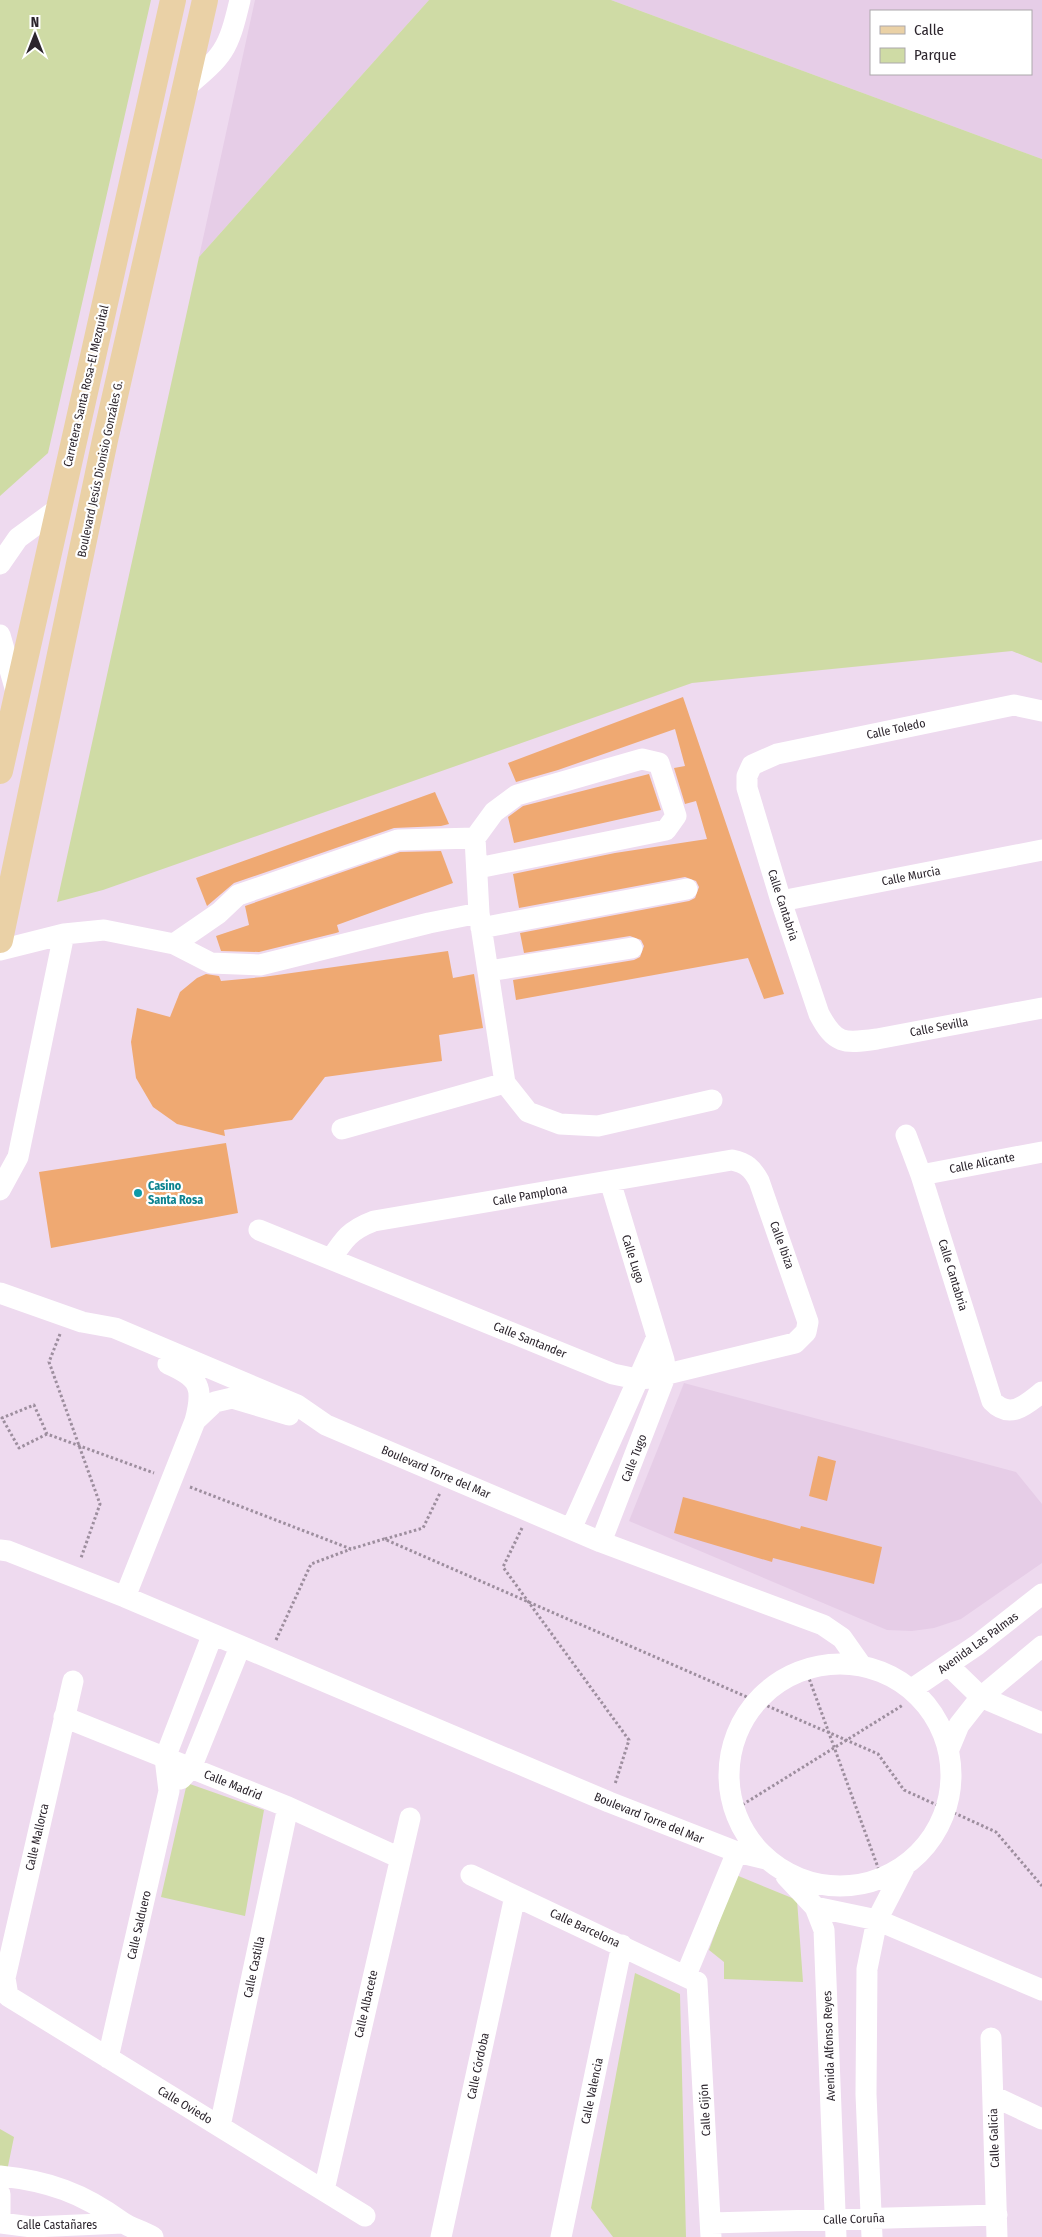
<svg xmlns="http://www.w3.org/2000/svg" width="1042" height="2237" font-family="'Fira Sans Condensed',sans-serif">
  <rect width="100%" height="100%" fill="#eedaef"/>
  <path fill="#e6cde7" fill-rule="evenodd" d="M255,0H429L199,257Z
    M611,0H1042V159ZM871,11H1031V74H871Z
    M684,1383L1016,1472L1042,1504V1563L961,1619L934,1628L912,1631L887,1630L629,1521Z"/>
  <path fill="#cfdba5" d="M0,0H151L48,453L0,496Z
    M429,0H611L1042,159V663L1012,651L692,683L103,890L57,902L199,257Z
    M187,1783L264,1810L245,1916L161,1897Z
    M736,1875L797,1900L803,1982L724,1979V1962L709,1950Z
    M635,1973L680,1994L686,2237H613L591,2208Z
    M0,2129L14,2137L0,2205Z"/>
  <path fill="#efa972" d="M683,697L784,994L764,999L748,958L516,1000L513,980L634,960L640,957L644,946L641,940L630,936L524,953L520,933L689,901L695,898L699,887L696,881L685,877L519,908L513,874L615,853L707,839L696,801L685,804L674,768L685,766L675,729L558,770L516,782L508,763Z
    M649,774L661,810L514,843L508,817L523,806Z
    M435,792L449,824L441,826L394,828L234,883L207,906L196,878Z
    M441,851L453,883L337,925L339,932L336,933L259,952L221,951L216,936L249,925L245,906L400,852Z
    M448,951L453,978L474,974L483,1028L439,1035L442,1061L325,1077L292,1120L224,1130L225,1136L177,1124L153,1107L136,1078L131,1042L137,1008L170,1017L180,992L197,978L206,974L219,976L221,981L263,977Z
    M226,1143L238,1213L51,1248L39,1172Z
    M818,1456L836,1461L827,1501L809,1496Z
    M683,1497L800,1529L801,1526L882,1547L874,1584L773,1558L772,1562L674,1533Z"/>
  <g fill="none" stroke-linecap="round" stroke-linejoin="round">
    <path stroke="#9d8e9e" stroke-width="3" stroke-dasharray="2.5 2.5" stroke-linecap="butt" d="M60,1334L49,1362L100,1504L81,1558
      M47,1434L19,1448L2,1418L34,1405L47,1434L154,1473
      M190,1487L351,1549L384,1539L878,1754L904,1790L996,1832L1042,1886
      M522,1528L503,1567L629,1740L615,1784
      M385,1539L423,1528L440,1493
      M276,1640L311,1564L351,1549
      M806,1670L880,1873
      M734,1810L903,1705"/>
    <path stroke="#fff" stroke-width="21" d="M185,88C224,55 228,51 240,0
      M0,564L18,538L59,508
      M0,635L17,695
      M1042,711L1014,705L777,754L752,765L747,776V788L781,901L819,1014C835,1044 843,1044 877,1039L1042,1008
      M475,838L494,812L517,795L642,759L659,763L676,816L666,830L478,868
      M781,901L1042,850
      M481,928L687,889
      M174,944L219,913L238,895L398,840L475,838L479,913
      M0,950L64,934L104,930L174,944L211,963L260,965L429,923L479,913L505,1083L528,1112L560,1124L598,1126L712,1100
      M489,971L632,948
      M342,1129L505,1083
      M906,1135L921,1175L992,1401C1010,1420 1026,1405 1042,1392
      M921,1175L1042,1152
      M0,1190L18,1157L64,934
      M259,1230L613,1374L637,1379L651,1378L795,1343L806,1332L808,1322L759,1181C752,1168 746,1163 732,1160L374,1221C350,1230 344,1239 331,1259
      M0,1293L82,1322L115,1328L297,1405L326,1425L601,1542L823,1625L842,1638L861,1665
      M195,1421L215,1402L232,1398L289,1415
      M571,1529L657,1337
      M601,1542L666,1374L664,1360L610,1181
      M0,1550L8,1551L125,1597L609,1802L737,1852L766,1859
      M125,1597L195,1421C204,1387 200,1378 168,1364
      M729 1775a111 111 0 1 1 222 0a111 111 0 1 1-222 0Z
      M948,1665L981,1697L1042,1723
      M73,1681L5,1978L8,1996L365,2216
      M912,1689L977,1645L1042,1594
      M64,1717L288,1807L400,1858
      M949,1749L959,1725L981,1697L1042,1646
      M181,1779L191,1768L240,1647
      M471,1875L697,1982L711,2237
      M786,1876L815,1907L824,1930L836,2237
      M815,1907L877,1920L1042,1990
      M686,1975L737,1852
      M991,2038L997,2237
      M108,2058L169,1791L165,1758L212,1636
      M993,2096L1042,2119
      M220,2126L288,1807
      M0,2176C48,2181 83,2193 122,2222C130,2228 143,2231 153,2237
      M324,2190L410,1818
      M0,2194V2214
      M0,2223L32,2227L123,2223
      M711,2223L997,2215
      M441,2237L515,1896
      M561,2237L622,1945
      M872,2237L866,2094L867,1969L877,1920L905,1866"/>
    <path stroke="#ead1a6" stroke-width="26" d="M0,771L173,0
      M0,940L105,440L205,0"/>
  </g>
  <circle fill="#0f9aa8" stroke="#fff" stroke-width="2" cx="138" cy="1193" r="5"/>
  <g text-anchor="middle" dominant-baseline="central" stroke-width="4.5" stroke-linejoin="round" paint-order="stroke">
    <g font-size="12" fill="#2c252d" stroke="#fff">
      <text transform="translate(86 386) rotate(-77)">Carretera Santa Rosa-El Mezquital</text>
      <text transform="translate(100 469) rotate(-78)">Boulevard Jesús Dionisio Gonzáles G.</text>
      <text transform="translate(896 729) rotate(-12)">Calle Toledo</text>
      <text transform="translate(911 876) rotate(-11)">Calle Murcia</text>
      <text transform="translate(783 905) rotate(72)">Calle Cantabria</text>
      <text transform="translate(939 1027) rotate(-11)">Calle Sevilla</text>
      <text transform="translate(982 1163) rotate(-11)">Calle Alicante</text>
      <text transform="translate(530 1195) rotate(-10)">Calle Pamplona</text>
      <text transform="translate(782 1245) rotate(70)">Calle Ibiza</text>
      <text transform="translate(633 1259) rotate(73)">Calle Lugo</text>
      <text transform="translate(953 1275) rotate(73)">Calle Cantabria</text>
      <text transform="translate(530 1340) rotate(22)">Calle Santander</text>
      <text transform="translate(634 1458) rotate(-69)">Calle Tugo</text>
      <text transform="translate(436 1472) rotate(23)">Boulevard Torre del Mar</text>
      <text transform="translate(978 1643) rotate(-36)">Avenida Las Palmas</text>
      <text transform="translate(233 1785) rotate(22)">Calle Madrid</text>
      <text transform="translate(649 1818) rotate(22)">Boulevard Torre del Mar</text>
      <text transform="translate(37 1837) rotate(-77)">Calle Mallorca</text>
      <text transform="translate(139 1925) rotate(-77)">Calle Salduero</text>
      <text transform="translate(585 1928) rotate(25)">Calle Barcelona</text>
      <text transform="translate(254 1967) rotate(-78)">Calle Castilla</text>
      <text transform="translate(366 2004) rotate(-77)">Calle Albacete</text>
      <text transform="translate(829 2046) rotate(-92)">Avenida Alfonso Reyes</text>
      <text transform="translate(478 2066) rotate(-78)">Calle Córdoba</text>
      <text transform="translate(592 2091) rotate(-78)">Calle Valencia</text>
      <text transform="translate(185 2105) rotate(31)">Calle Oviedo</text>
      <text transform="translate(705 2110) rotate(-93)">Calle Gijón</text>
      <text transform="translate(994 2138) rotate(-92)">Calle Galicia</text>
      <text transform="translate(854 2219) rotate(-2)">Calle Coruña</text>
      <text x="57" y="2225">Calle Castañares</text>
    </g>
    <g font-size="12" font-weight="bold" fill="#0d838f" stroke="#fff" text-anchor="start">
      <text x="148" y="1186">Casino<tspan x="148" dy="14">Santa Rosa</tspan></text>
    </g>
  </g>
  <rect x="870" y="10" width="162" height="65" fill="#ffffff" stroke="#aba8ab"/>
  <rect x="880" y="26" width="25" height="8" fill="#ead1a6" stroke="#aba8ab"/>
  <text x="914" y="35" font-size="15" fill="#2c252d">Calle</text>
  <rect x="880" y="48" width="25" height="15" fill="#cfdba5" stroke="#aba8ab"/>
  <text x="914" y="60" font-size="15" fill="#2c252d">Parque</text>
  <g transform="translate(35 35)" stroke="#ffffff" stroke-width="4" paint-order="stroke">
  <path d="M0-4L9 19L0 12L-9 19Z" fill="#2c252d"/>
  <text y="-8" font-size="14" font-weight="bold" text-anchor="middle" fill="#2c252d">N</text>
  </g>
</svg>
